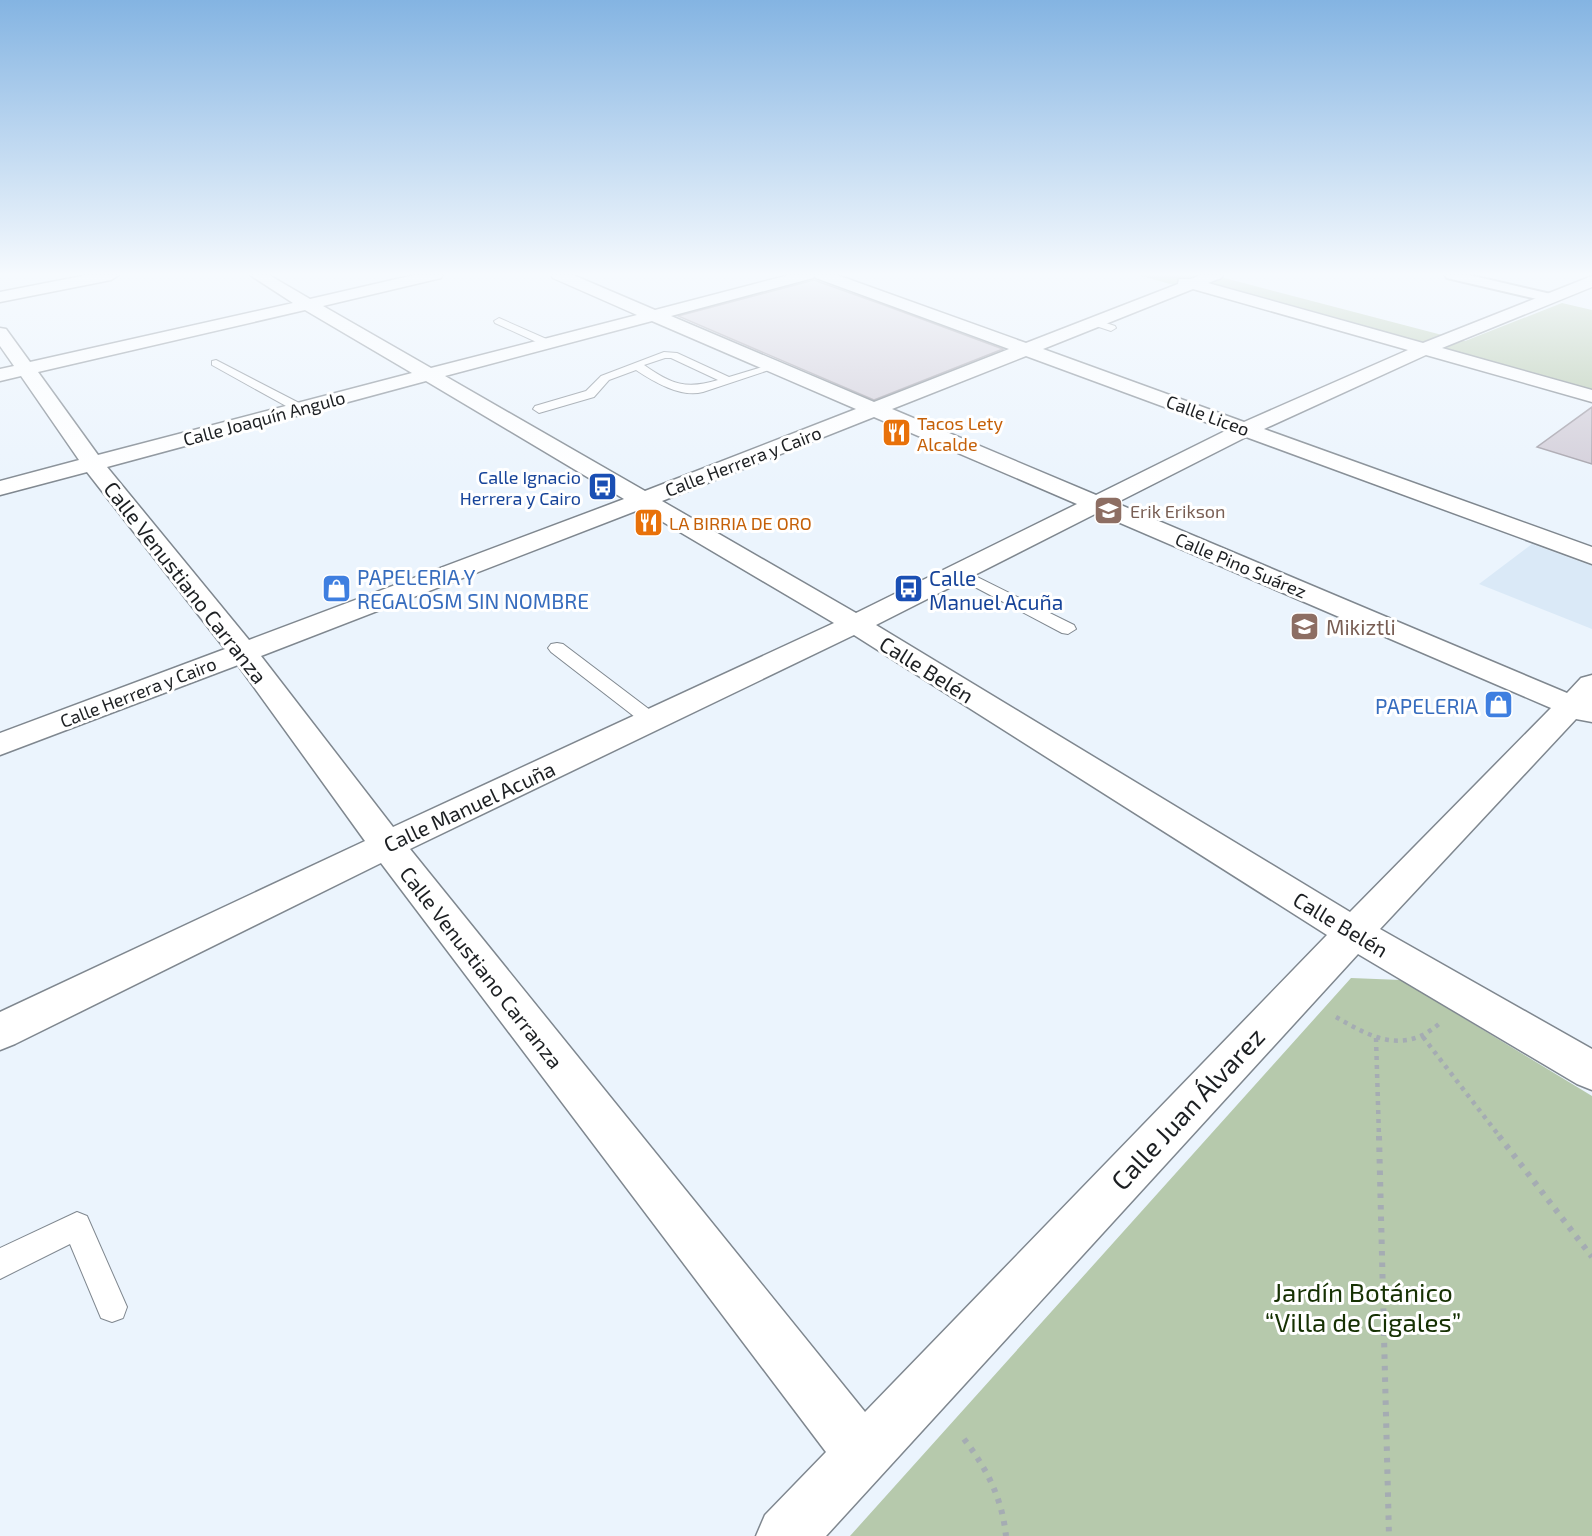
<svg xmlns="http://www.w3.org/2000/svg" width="1592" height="1536" font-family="'Exo 2',sans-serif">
  <rect width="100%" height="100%" fill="#ebf4fd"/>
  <path fill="#dae9f7" d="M1532,544L1592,566V629L1479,584Z"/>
  <path fill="#b6c9ac" d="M1138,275H1213L1465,341L1562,303L1592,310V402Z
    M1351,978L1401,980L1592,1096V1536H850Z"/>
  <path fill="#d2cdd8" stroke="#a39fa8" stroke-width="1.5" d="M814,280L884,305L1003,349L874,400L678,316Z
    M1592,407V464L1537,447Z"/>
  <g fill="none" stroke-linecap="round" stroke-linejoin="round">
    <defs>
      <path id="service" d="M499,318L551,341L552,343L547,346L543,345L495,323L494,321Z
        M1094,319L1115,326L1116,328L1111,331L1090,324V320Z
        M664,352L677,353L729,377L772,364L778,367L703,392C681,398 654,382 636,370L609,380L594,397L539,413L533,409L535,406L586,391L601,376ZM665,358H671L718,380C686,390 671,384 644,365Z
        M216,360L303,405L305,408L303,411H295L212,365V361Z
        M959,568L1074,625L1076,629L1068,634L1062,633L954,576L951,573Z
        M557,643L563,644L658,716L660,720L658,724H644L551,652L548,648L551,644Z
        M77,1212L87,1216L127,1307L123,1318L112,1322L101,1318L70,1244L0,1279V1248Z"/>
      <path id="pedestrian" d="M1445,275H1469L1555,295L1557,298L1550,302L1447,278Z"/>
      <path id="minor" d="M87,275H119L111,280L0,302V292Z
        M250,275H269L310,299L414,275H443L441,278L323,306L431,368L637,315L553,278L551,275H573L655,310L789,275H837L1026,343L1178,284L1179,279H1191L1201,275H1223L1221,278L1208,283L1423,343L1592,276V287L1442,348L1592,390V402L1426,355L1264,429L1592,547V564L1246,437L1116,503L1567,693L1581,678L1592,675V722L1576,719L1380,929L1592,1049V1090L1577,1084L1358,954L826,1536H756L765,1515L826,1452L381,863L15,1044L0,1050V1012L365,841L238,665L0,755V733L225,649L87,472L0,495V481L79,460L21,376L0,381V369L14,366L0,346V328L6,329L30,362L293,303ZM814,276L816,278L1009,349L874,402L671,316L813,278ZM1193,289L1408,350L1244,422L1043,349ZM305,310L412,373L98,455L38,372ZM652,321L856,409L645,491L445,376ZM1026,356L1227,430L1096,495L892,409ZM426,381L624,499L249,640L107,467ZM874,417L1077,504L856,613L662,501ZM641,509L834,623L393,827L261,656ZM1097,513L1551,708L1350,912L876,625ZM854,635L1327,935L865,1412L410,849Z"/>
    </defs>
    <use href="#service" stroke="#7f878f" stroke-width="2"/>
    <use href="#pedestrian" stroke="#7f878f" stroke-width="4"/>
    <use href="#minor" stroke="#7f878f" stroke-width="3"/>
    <path stroke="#a5acb3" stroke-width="4.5" stroke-dasharray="4 5" stroke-linecap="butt" d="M1336,1017C1372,1038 1404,1055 1440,1023
      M1423,1037L1500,1137
      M1376,1038L1379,1137"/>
    <path stroke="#a5acb3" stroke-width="6" stroke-dasharray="4.5 7" stroke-linecap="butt" d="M1379,1136L1389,1536
      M1499,1136L1592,1257
      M964,1439C987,1469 1002,1498 1006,1536"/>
    <use href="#service" fill="#fff" fill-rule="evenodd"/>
    <use href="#pedestrian" fill="#fff" fill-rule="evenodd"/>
    <use href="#minor" fill="#fff" fill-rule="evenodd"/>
  </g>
  <linearGradient id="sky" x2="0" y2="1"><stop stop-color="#84b4e2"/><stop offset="0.56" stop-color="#f6fafe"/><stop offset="1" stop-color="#f6fafe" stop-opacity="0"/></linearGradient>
  <rect width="1592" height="490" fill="url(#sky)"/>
  <defs>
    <symbol id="restaurant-square" viewBox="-11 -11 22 22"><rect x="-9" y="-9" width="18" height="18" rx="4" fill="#e8710a" stroke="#fff"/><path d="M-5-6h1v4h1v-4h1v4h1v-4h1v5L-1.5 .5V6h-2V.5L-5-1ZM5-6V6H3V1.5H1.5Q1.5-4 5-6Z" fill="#fff"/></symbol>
    <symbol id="bus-square" viewBox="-11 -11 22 22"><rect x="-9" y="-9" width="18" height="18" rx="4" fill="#1a4fb4" stroke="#fff"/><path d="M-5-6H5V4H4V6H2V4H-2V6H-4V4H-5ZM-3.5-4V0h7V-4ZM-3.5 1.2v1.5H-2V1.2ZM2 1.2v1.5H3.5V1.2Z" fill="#fff"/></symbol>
    <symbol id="school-square" viewBox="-11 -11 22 22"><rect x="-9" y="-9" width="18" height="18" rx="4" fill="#8d6e63" stroke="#fff"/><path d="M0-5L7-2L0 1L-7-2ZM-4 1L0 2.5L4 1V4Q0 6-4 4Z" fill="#fff"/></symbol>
    <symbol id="shop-square" viewBox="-11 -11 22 22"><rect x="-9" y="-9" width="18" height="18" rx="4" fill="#3f7fe0" stroke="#fff"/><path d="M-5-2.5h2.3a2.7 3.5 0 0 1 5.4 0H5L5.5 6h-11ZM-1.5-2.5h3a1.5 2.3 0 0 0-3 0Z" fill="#fff"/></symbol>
  </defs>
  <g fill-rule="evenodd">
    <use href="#restaurant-square" x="880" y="416" width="33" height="33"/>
    <use href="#bus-square" x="586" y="470" width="33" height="33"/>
    <use href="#school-square" x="1092" y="494" width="33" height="33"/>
    <use href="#restaurant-square" x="632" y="506" width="33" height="33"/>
    <use href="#shop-square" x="320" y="572" width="33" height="33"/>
    <use href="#bus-square" x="892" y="572" width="33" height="33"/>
    <use href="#school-square" x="1288" y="610" width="33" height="33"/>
    <use href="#shop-square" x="1482" y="688" width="33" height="33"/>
  </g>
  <g text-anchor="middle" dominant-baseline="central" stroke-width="6" stroke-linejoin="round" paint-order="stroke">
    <g font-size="18" fill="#1c1f22" stroke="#fff">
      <text transform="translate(1208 415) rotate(20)">Calle Liceo</text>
      <text transform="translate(264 418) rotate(-15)">Calle Joaquín Angulo</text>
      <text transform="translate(743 461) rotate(-21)">Calle Herrera y Cairo</text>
      <text transform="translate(1241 565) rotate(23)">Calle Pino Suárez</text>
      <text transform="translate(138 692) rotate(-21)">Calle Herrera y Cairo</text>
    </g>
    <g font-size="18" fill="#c56008" stroke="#fff" text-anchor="start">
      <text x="917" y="423">Tacos Lety<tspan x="917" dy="21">Alcalde</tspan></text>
      <text x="669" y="523">LA BIRRIA DE ORO</text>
    </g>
    <g font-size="18" fill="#164399" stroke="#fff" text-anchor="end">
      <text x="581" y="477">Calle Ignacio<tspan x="581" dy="21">Herrera y Cairo</tspan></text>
    </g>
    <g font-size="18" fill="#785e54" stroke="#fff" text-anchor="start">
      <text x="1130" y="511">Erik Erikson</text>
    </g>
    <g font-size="21" fill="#366cbe" stroke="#fff" text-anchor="start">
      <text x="357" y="576">PAPELERIA Y<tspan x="357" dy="24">REGALOSM SIN NOMBRE</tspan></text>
      <text x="1478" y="705" text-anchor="end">PAPELERIA</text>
    </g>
    <g font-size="21" fill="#164399" stroke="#fff" text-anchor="start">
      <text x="929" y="577">Calle<tspan x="929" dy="24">Manuel Acuña</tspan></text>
    </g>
    <g font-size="21" fill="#1c1f22" stroke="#fff">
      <text transform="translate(186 582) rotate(52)">Calle Venustiano Carranza</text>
      <text transform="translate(927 669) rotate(32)">Calle Belén</text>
      <text transform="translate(469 806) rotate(-25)">Calle Manuel Acuña</text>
      <text transform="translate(1341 924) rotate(31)">Calle Belén</text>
      <text transform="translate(482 967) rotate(52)">Calle Venustiano Carranza</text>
    </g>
    <g font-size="21" fill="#785e54" stroke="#fff" text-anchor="start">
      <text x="1326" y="626">Mikiztli</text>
    </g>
    <g font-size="26" fill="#1c1f22" stroke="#fff">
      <text transform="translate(1187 1108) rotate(-47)">Calle Juan Álvarez</text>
    </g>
    <g font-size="26" fill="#163103" stroke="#fff">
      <text x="1363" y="1291">Jardín Botánico<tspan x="1363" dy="30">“Villa de Cigales”</tspan></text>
    </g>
  </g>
</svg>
